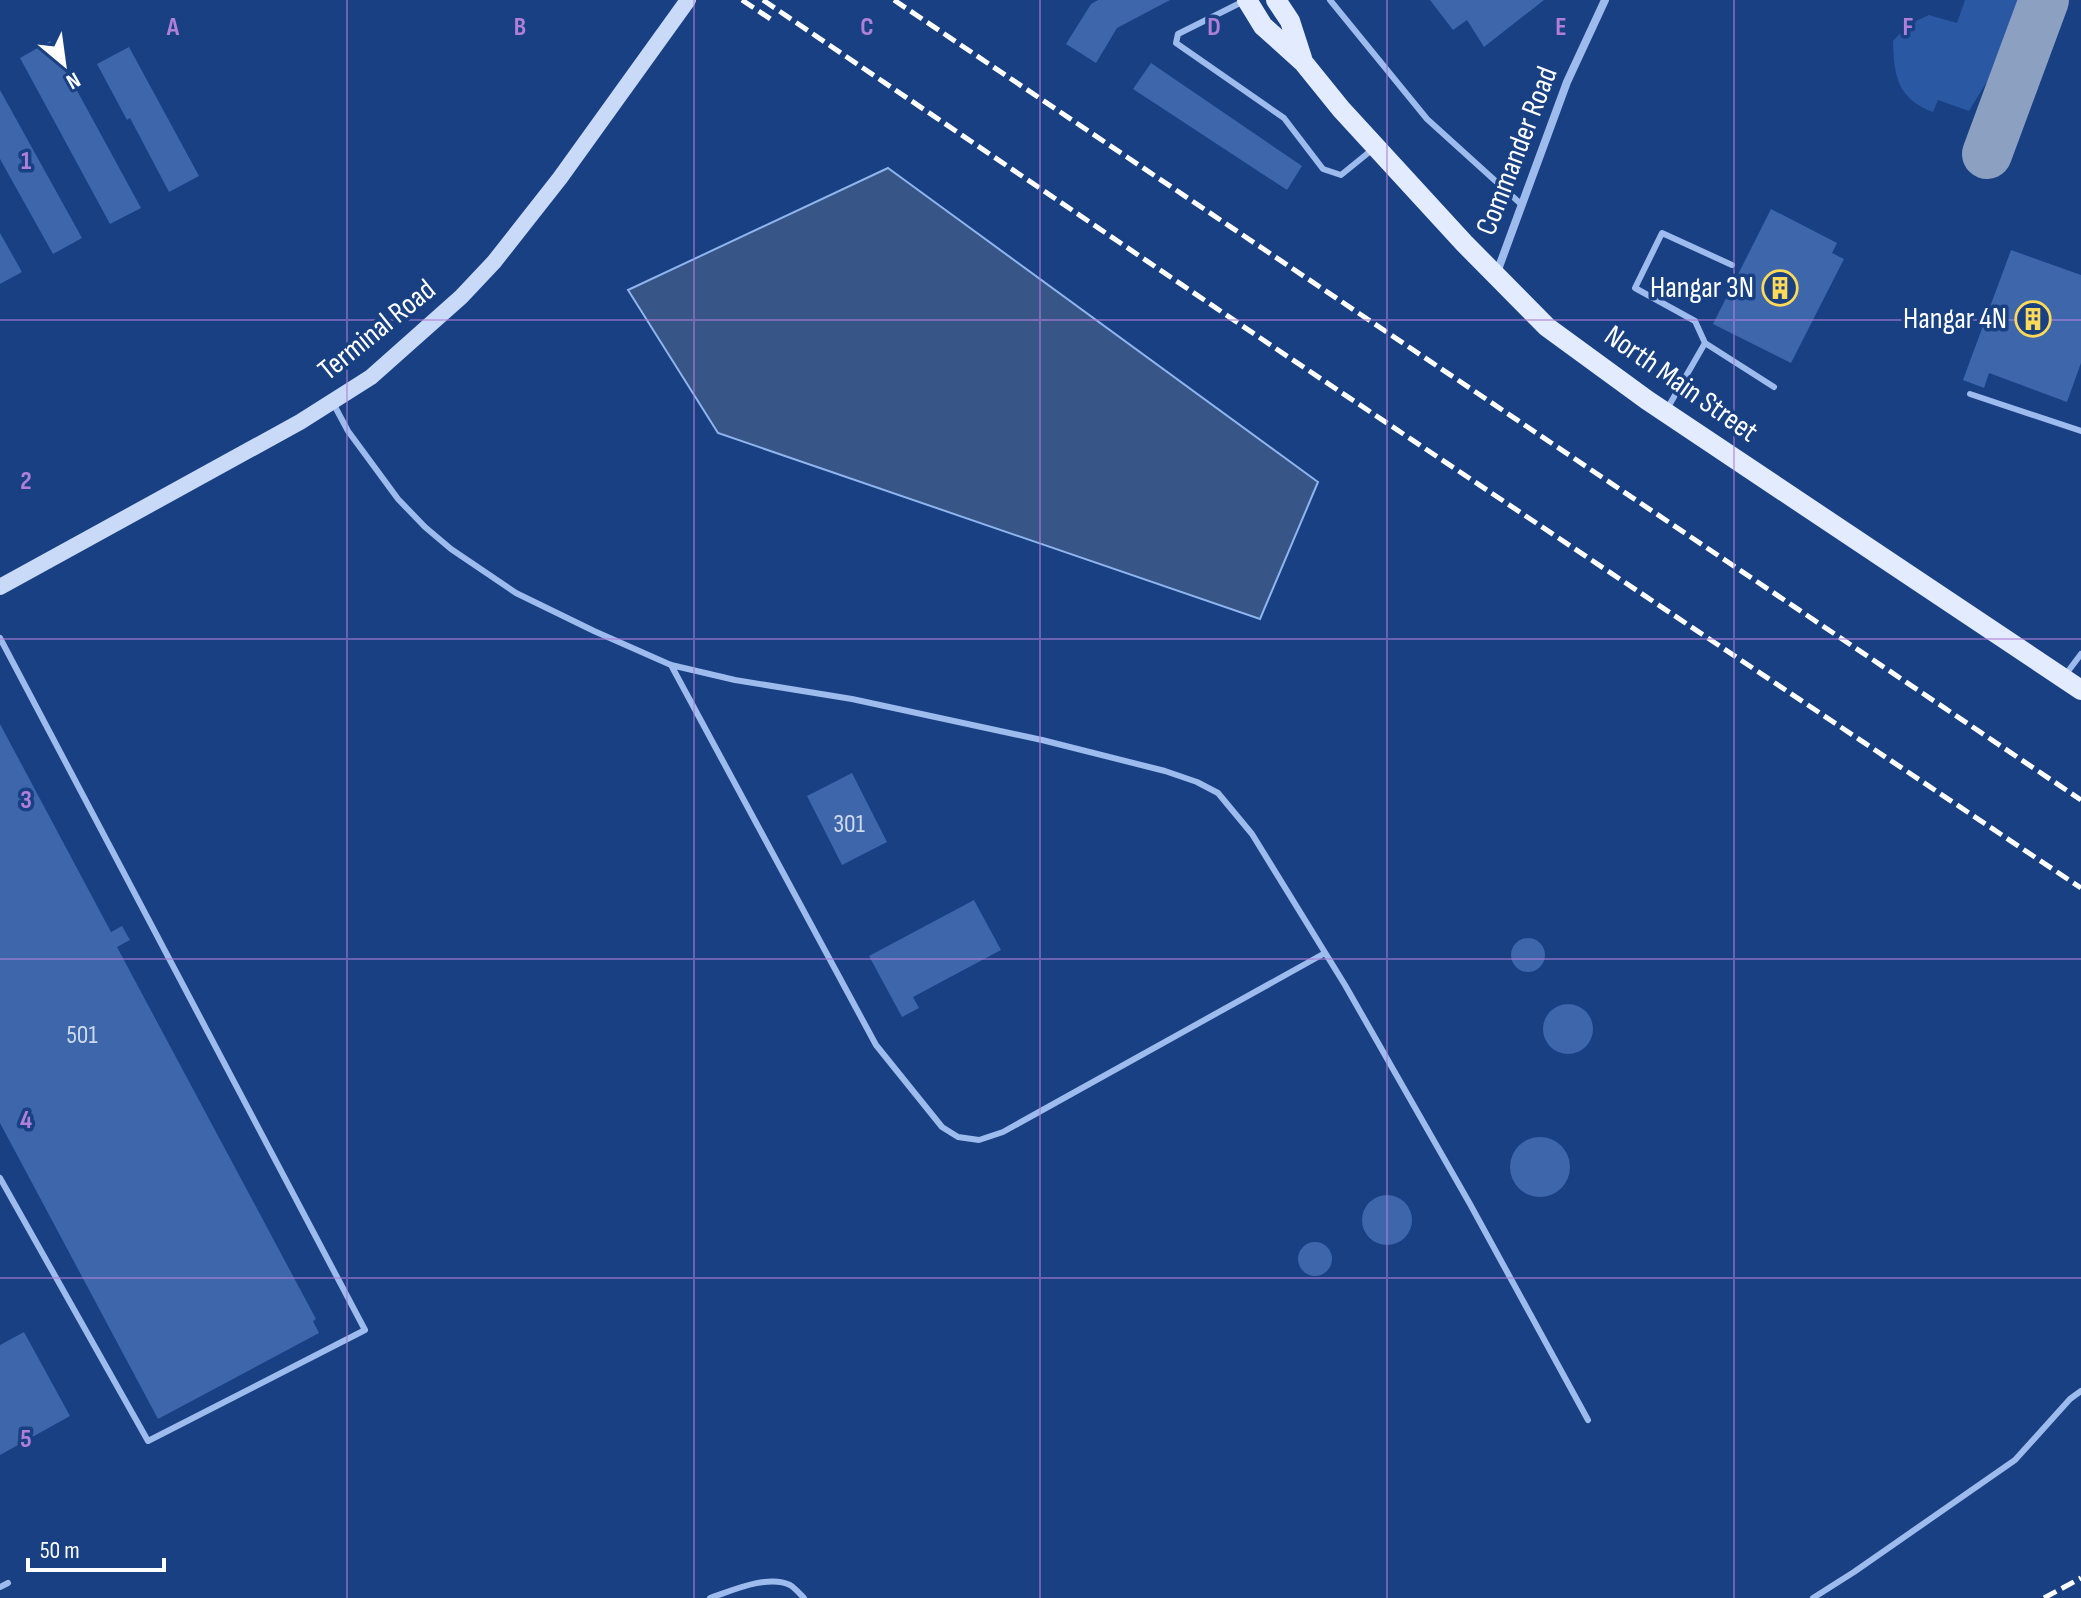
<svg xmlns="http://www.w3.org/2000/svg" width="2081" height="1598" font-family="'Sofia Sans Condensed',sans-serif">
  <rect width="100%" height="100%" fill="#184083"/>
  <path fill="#2b58a3" d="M1965,0H2024L2006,50L1969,111L1938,100L1933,112C1897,99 1894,75 1893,41L1909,24L1929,15L1957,23Z"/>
  <path fill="#385587" stroke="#8fb5ee" stroke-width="2" d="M888,168L1318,482L1260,619L718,433L628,290Z"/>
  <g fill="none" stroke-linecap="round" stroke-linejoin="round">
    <path stroke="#8ca0c1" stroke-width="50" d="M1987,154L2044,0"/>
  </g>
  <path fill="#3d66ab" d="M1098,0H1170L1117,28L1096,63L1066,44L1091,4Z
    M1430,0H1544L1484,47L1467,20L1453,30Z
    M50,41L141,208L110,224L20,58Z
    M129,47L199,176L169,192L130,118L127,120L97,64Z
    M1151,63L1302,166L1287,190L1133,89Z
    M0,90L82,238L53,254L0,159Z
    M1771,209L1837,243L1832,253L1844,259L1791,363L1713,324Z
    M0,233L22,272L0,284Z
    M2011,250L2081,275V363L2067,402L1989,373L1984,388L1963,380Z
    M0,724L111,932L122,926L130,940L117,947L316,1319L313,1321L319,1333L158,1419L0,1123Z
    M852,773L887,842L842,865L807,796Z
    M974,900L1001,950L913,997L919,1008L902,1017L869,956Z
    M1511 955a17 17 0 1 1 34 0a17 17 0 1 1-34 0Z
    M1543 1029a25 25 0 1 1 50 0a25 25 0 1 1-50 0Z
    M1510 1167a30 30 0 1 1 60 0a30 30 0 1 1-60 0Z
    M1362 1220a25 25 0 1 1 50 0a25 25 0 1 1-50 0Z
    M1298 1259a17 17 0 1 1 34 0a17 17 0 1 1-34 0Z
    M24,1332L70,1416L0,1455V1345Z"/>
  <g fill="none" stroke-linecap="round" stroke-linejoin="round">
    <path stroke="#9dbbec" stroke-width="6" d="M1330,0L1427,119L1522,205
      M1242,2L1178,34L1176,43L1284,118L1323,169L1341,175L1373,149
      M1705,343L1695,321L1635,288L1662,233L1732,265
      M1970,394L2081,431
      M333,403L348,431L398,499L425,527L451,549L516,593L594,631L671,665L735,680L852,699L1042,740L1165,771L1197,782L1218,793L1252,834L1345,985L1470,1204L1588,1420
      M1667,409L1705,343L1774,387
      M0,638L365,1330L148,1441L0,1178
      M671,665L876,1045L942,1127L958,1137L979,1140L1003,1132L1325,953
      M2066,674L2081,654
      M0,1587L8,1583
      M710,1598C731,1591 768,1574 790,1585C795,1588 800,1594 804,1598
      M1813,1598L1854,1572L2015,1460L2070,1399L2081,1391"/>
    <path stroke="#9dbbec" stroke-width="8" d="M1496,275L1567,82L1605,0"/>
    <path stroke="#c9daf9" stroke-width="16" d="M0,587L300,422L371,377L461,297L494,262L560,178L688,0"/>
    <path stroke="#e2ebff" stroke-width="20" d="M1247,0L1263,26L1303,62L1341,109L1464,243L1547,327L1647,400L2081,690
      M1276,0L1290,21L1302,58"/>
    <path stroke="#fff" stroke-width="5" stroke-dasharray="14 6" stroke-linecap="butt" d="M742,0L772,20
      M763,0L1272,346L2081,888
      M894,0L2081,800
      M2044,1598L2081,1578"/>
  </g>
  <path fill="none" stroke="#b080d9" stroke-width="2" stroke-opacity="0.55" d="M347,0V1598M694,0V1598M1040,0V1598M1387,0V1598M1734,0V1598M0,320H2081M0,639H2081M0,959H2081M0,1278H2081"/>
  <defs>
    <symbol id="building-ring" viewBox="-11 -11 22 22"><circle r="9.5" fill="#184083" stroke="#ffda58" stroke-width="1.5"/><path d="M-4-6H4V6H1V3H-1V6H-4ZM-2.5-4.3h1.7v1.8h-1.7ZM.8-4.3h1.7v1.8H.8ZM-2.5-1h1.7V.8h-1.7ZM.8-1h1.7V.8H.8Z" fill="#ffda58"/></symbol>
  </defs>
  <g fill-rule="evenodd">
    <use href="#building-ring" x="1760" y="268" width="40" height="40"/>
    <use href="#building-ring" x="2013" y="299" width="40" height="40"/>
  </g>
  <g text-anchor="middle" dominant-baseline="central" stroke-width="7" stroke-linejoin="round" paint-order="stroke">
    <g font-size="26" fill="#ced9ea">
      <text x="849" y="824">301</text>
      <text x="82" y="1035">501</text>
    </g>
    <g font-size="30" fill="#fff" stroke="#184083">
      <text transform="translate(1517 151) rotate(-69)">Commander Road</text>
      <text transform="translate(377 330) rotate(-39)">Terminal Road</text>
      <text transform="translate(1681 384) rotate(35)">North Main Street</text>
    </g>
    <g font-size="30" fill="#fff" stroke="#184083" text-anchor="end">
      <text x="1754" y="288">Hangar 3N</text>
      <text x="2007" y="319">Hangar 4N</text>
    </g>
  </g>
  <g font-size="26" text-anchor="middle" font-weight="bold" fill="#b080d9" stroke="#184083" stroke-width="7" stroke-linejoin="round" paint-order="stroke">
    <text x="173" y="35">A</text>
    <text x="520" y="35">B</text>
    <text x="867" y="35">C</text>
    <text x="1214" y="35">D</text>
    <text x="1561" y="35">E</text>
    <text x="1908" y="35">F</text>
    <text x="26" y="169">1</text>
    <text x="26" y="489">2</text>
    <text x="26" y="808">3</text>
    <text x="26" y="1128">4</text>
    <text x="26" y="1447">5</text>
  </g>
  <g transform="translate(64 64) rotate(151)" stroke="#184083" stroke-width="6" paint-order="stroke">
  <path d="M0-6L14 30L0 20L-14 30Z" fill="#ffffff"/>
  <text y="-12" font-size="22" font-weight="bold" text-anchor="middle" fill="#ffffff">N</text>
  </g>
  <path d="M28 1558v12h136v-12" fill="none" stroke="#ffffff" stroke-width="4"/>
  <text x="40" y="1558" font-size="24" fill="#ffffff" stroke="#184083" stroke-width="6" paint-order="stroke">50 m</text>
</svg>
